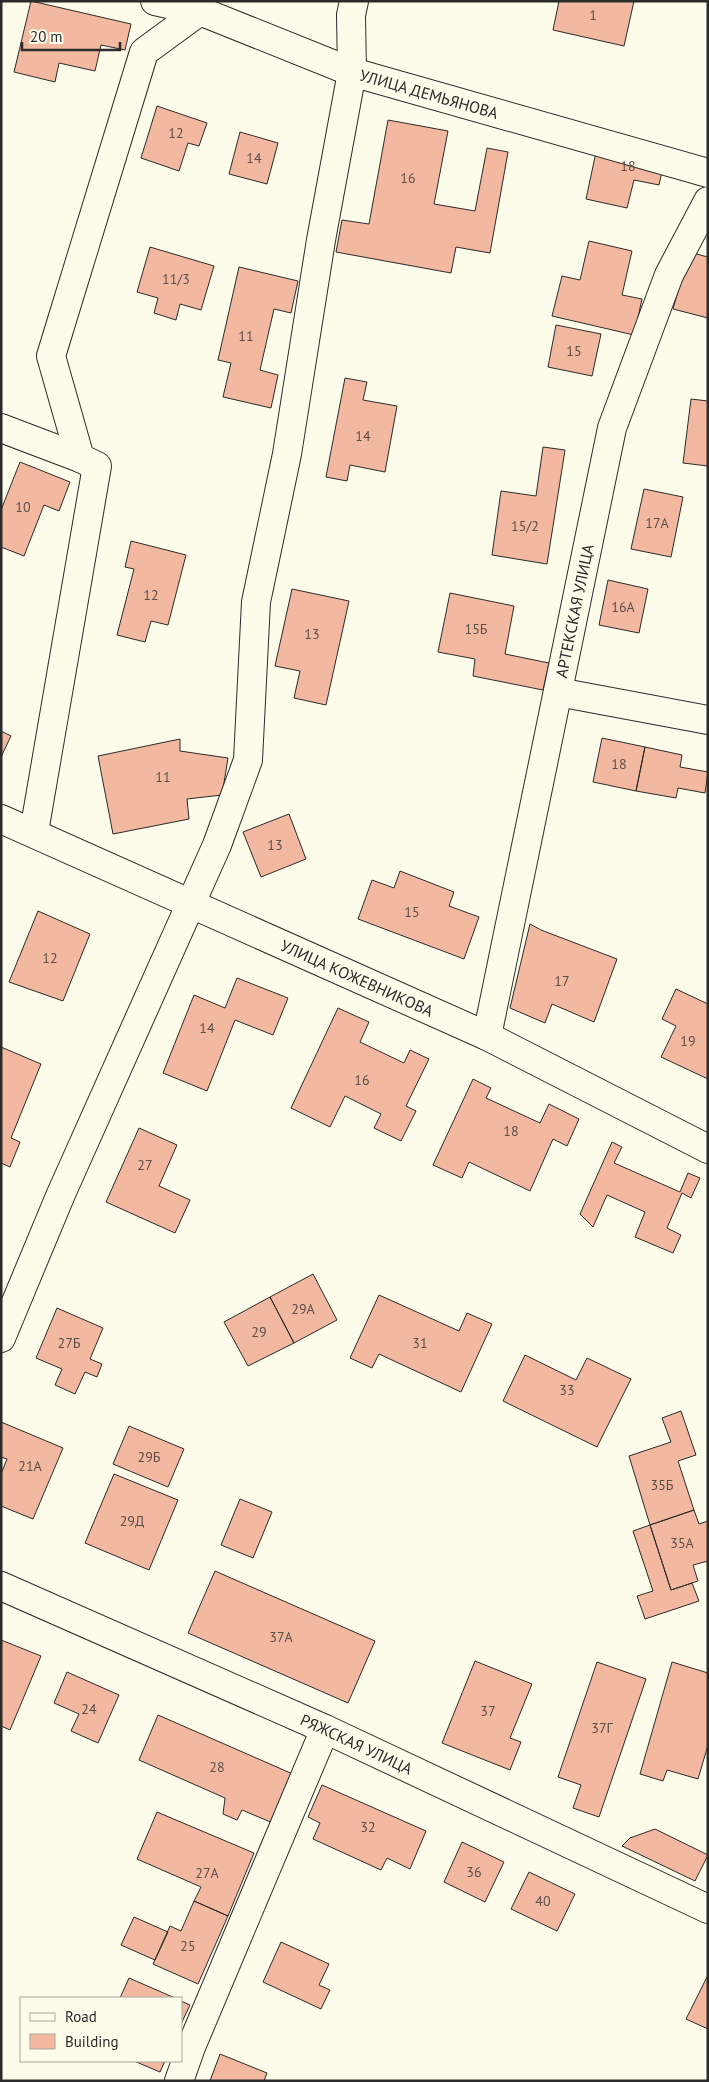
<svg xmlns="http://www.w3.org/2000/svg" width="709" height="2082" font-family="'PT Sans',sans-serif">
  <rect width="100%" height="100%" fill="#fdfbea"/>
  <path fill="#f2b8a0" stroke="#2b2b2b" d="M31,1L131,24L125,50L101,45L95,71L59,63L55,82L14,72Z
    M559,1H634L624,46L553,30Z
    M157,106L207,123L199,146L188,143L179,171L141,158Z
    M388,120L448,131L434,204L475,211L487,148L508,152L490,253L456,247L451,273L336,252L342,220L369,224Z
    M240,132L278,143L267,184L229,174Z
    M599,138L666,153L659,185L634,180L627,208L586,199Z
    M589,241L632,251L622,295L642,299L634,335L552,316L562,276L580,280Z
    M150,247L214,266L201,310L180,304L176,320L154,313L158,298L137,292Z
    M689,252L708,257V318L673,309Z
    M239,267L298,281L291,313L274,309L260,370L278,375L271,408L223,397L231,363L218,360Z
    M556,325L601,334L592,376L548,367Z
    M345,378L367,382L363,400L397,406L385,472L350,465L347,481L326,477Z
    M691,399L708,401V466L683,463Z
    M543,447L565,450L547,564L492,555L501,491L536,496Z
    M20,462L70,482L59,511L44,505L24,556L1,547V510Z
    M644,489L683,497L671,557L631,549Z
    M131,541L186,555L168,625L151,621L145,642L117,635L134,569L125,567Z
    M608,580L648,589L639,633L599,625Z
    M292,589L349,601L326,705L294,698L300,671L275,666Z
    M450,593L514,606L505,654L549,663L543,690L473,676L475,659L438,652Z
    M1,731L11,736L1,757Z
    M602,738L645,747L636,791L593,782Z
    M180,739V751L228,758L222,795L187,799L189,819L113,834L98,756Z
    M645,747L682,755L680,767L708,772L705,793L678,788L676,798L636,791Z
    M289,814L306,859L261,877L243,832Z
    M400,871L454,892L449,906L479,917L464,959L358,919L372,880L394,888Z
    M38,911L90,934L63,1001L9,982Z
    M530,924L541,930L617,959L594,1022L552,1004L545,1023L510,1008Z
    M237,978L288,998L273,1035L235,1020L207,1091L163,1073L194,995L225,1008Z
    M676,989L708,1004V1079L661,1057L676,1026L662,1019Z
    M338,1008L369,1022L360,1042L404,1063L410,1050L429,1059L406,1106L416,1111L401,1141L374,1128L381,1114L345,1096L330,1127L291,1108Z
    M1,1047L41,1064L11,1138L20,1142L10,1167L1,1163Z
    M473,1079L491,1088L486,1098L540,1123L549,1104L579,1119L567,1146L553,1139L530,1191L469,1162L462,1178L433,1165Z
    M139,1128L177,1145L159,1186L190,1200L175,1233L106,1202Z
    M612,1142L622,1147L614,1163L680,1192L688,1173L700,1178L691,1198L682,1193L667,1228L681,1235L673,1253L635,1237L645,1212L607,1195L593,1227L580,1214Z
    M313,1274L337,1320L294,1343L270,1297Z
    M379,1295L459,1331L467,1313L492,1324L461,1392L379,1354L372,1368L350,1358Z
    M270,1297L294,1343L248,1366L224,1322Z
    M57,1308L103,1328L90,1359L102,1364L97,1377L85,1372L75,1394L55,1385L62,1369L36,1358Z
    M525,1355L576,1380L587,1358L631,1379L597,1447L503,1401Z
    M681,1411L696,1455L678,1461L694,1510L650,1525L629,1456L671,1442L662,1418Z
    M1,1422L63,1448L33,1519L1,1506V1474L7,1459L1,1457Z
    M129,1426L184,1449L168,1487L113,1464Z
    M114,1474L178,1500L149,1570L85,1543Z
    M240,1499L272,1512L253,1558L221,1545Z
    M694,1510L699,1524L708,1521V1561L693,1565L698,1581L671,1590L650,1525Z
    M650,1525L671,1590L692,1583L699,1601L645,1619L637,1596L653,1591L633,1531Z
    M215,1571L375,1641L348,1703L188,1633Z
    M1,1640L41,1656L10,1730L1,1726Z
    M475,1661L532,1684L510,1738L521,1742L510,1770L442,1743Z
    M597,1662L646,1679L599,1817L573,1808L581,1785L558,1777Z
    M672,1662L708,1673V1745L698,1779L667,1770L663,1781L640,1774Z
    M67,1672L119,1695L98,1743L71,1731L79,1714L54,1703Z
    M158,1715L295,1775L273,1823L242,1810L237,1820L223,1814L225,1798L139,1760Z
    M322,1785L426,1831L410,1869L387,1858L381,1870L313,1839L320,1823L308,1817Z
    M157,1812L254,1853L228,1916L194,1901L201,1887L137,1859Z
    M655,1829L708,1855L695,1881L622,1846L630,1838Z
    M462,1842L504,1862L485,1902L444,1882Z
    M529,1872L575,1894L557,1931L511,1909Z
    M194,1901L228,1916L198,1984L153,1964L170,1926L181,1931Z
    M134,1917L168,1932L155,1960L121,1945Z
    M281,1942L329,1964L319,1985L330,1990L321,2009L263,1982Z
    M708,1975V2029L686,2019Z
    M129,1978L175,1998H120Z
    M181,2001L190,2005L181,2024Z
    M220,2054L267,2073L264,2081H210Z
    M134,2061H165L160,2072Z"/>
  <g fill="none" stroke-linecap="round" stroke-linejoin="round">
    <defs>
      <g id="minor">
        <path id="s1" d="M155,1L200,11L352,72L708,173"/>
        <path d="M1,428L80,458"/>
        <path d="M558,692L708,720"/>
        <path id="s2" d="M1,819L487,1036L708,1149"/>
        <path d="M34,832L97,466L80,458L51,356L144,52L200,11"/>
        <path id="s3" d="M487,1036L612,428L669,275L708,201"/>
        <path d="M1,1338L61,1194L217,845L248,760L256,602L287,454L321,240L352,72L351,15L354,1"/>
        <path id="s4" d="M1,1586L325,1729L708,1909"/>
        <path d="M179,2081L191,2047L325,1729"/>
      </g>
    </defs>
    <use href="#minor" stroke="#2b2b2b" stroke-width="30"/>
    <use href="#minor" stroke="#fdfbea" stroke-width="28"/>
  </g>
  <g text-anchor="middle" dominant-baseline="central" stroke-width="4" stroke-linejoin="round" paint-order="stroke">
    <g font-size="14" fill="#5d4e48">
      <text x="593" y="15">1</text>
      <text x="176" y="133">12</text>
      <text x="254" y="158">14</text>
      <text x="628" y="166">18</text>
      <text x="408" y="178">16</text>
      <text x="176" y="279">11/3</text>
      <text x="246" y="336">11</text>
      <text x="574" y="351">15</text>
      <text x="363" y="436">14</text>
      <text x="23" y="507">10</text>
      <text x="657" y="523">17А</text>
      <text x="525" y="526">15/2</text>
      <text x="151" y="595">12</text>
      <text x="623" y="607">16А</text>
      <text x="476" y="629">15Б</text>
      <text x="312" y="634">13</text>
      <text x="619" y="764">18</text>
      <text x="163" y="777">11</text>
      <text x="275" y="845">13</text>
      <text x="412" y="912">15</text>
      <text x="50" y="958">12</text>
      <text x="562" y="981">17</text>
      <text x="207" y="1028">14</text>
      <text x="688" y="1041">19</text>
      <text x="362" y="1080">16</text>
      <text x="511" y="1131">18</text>
      <text x="145" y="1165">27</text>
      <text x="303" y="1309">29А</text>
      <text x="259" y="1332">29</text>
      <text x="69" y="1343">27Б</text>
      <text x="420" y="1343">31</text>
      <text x="567" y="1390">33</text>
      <text x="149" y="1457">29Б</text>
      <text x="30" y="1466">21А</text>
      <text x="662" y="1485">35Б</text>
      <text x="132" y="1521">29Д</text>
      <text x="682" y="1543">35А</text>
      <text x="281" y="1637">37А</text>
      <text x="89" y="1709">24</text>
      <text x="488" y="1711">37</text>
      <text x="602" y="1728">37Г</text>
      <text x="217" y="1767">28</text>
      <text x="368" y="1827">32</text>
      <text x="474" y="1872">36</text>
      <text x="207" y="1873">27А</text>
      <text x="543" y="1901">40</text>
      <text x="188" y="1946">25</text>
    </g>
    <g font-size="16" fill="#2b2b2b" stroke="#fdfbea">
      <text stroke="none"><textPath href="#s1" startOffset="290">УЛИЦА ДЕМЬЯНОВА</textPath></text>
      <text stroke="none"><textPath href="#s3" startOffset="434">АРТЕКСКАЯ УЛИЦА</textPath></text>
      <text stroke="none"><textPath href="#s2" startOffset="390">УЛИЦА КОЖЕВНИКОВА</textPath></text>
      <text stroke="none"><textPath href="#s4" startOffset="389">РЯЖСКАЯ УЛИЦА</textPath></text>
    </g>
  </g>
  <rect width="709" height="2082" fill="none" stroke="#2b2b2b" stroke-width="5"/>
  <rect x="20" y="1997" width="162" height="65" fill="#fdfbea" stroke="#a9a89e"/>
  <rect x="30" y="2013" width="25" height="8" fill="#fdfbea" stroke="#a9a89e"/>
  <text x="65" y="2022" font-size="15" fill="#2b2b2b">Road</text>
  <rect x="30" y="2034" width="25" height="15" fill="#f2b8a0" stroke="#a9a89e"/>
  <text x="65" y="2047" font-size="15" fill="#2b2b2b">Building</text>
  <path d="M22 42v8h98v-8" fill="none" stroke="#2b2b2b" stroke-width="2.5"/>
  <text x="30" y="42" font-size="15" fill="#2b2b2b" stroke="#fdfbea" stroke-width="4" paint-order="stroke">20 m</text>
</svg>
